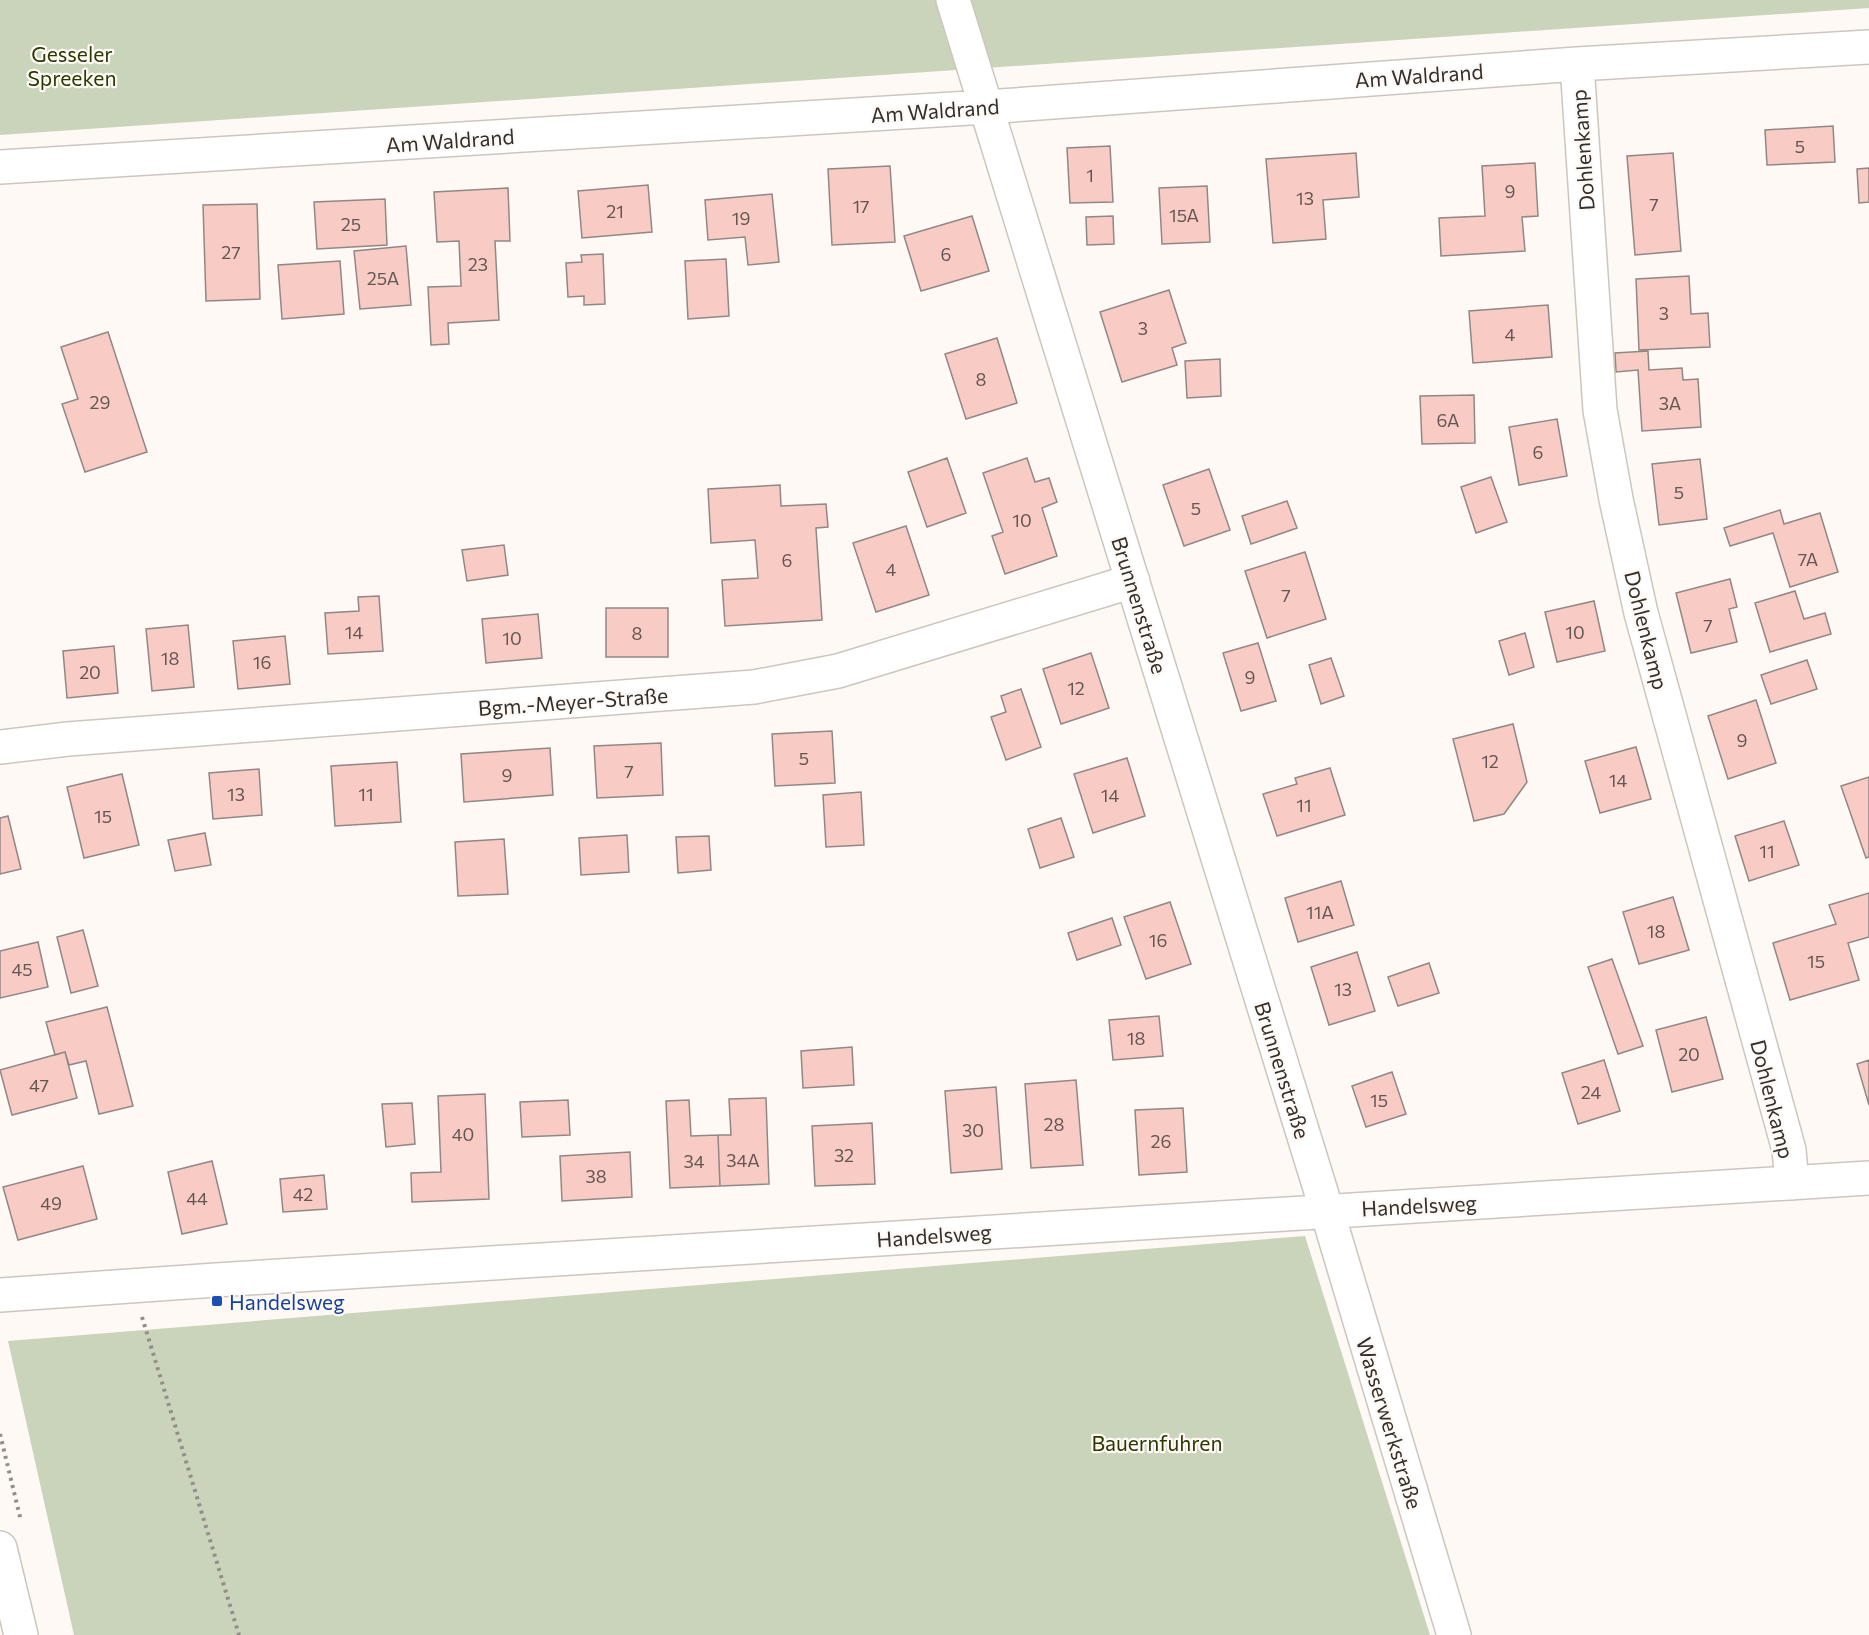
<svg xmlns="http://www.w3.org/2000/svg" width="1869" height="1635" font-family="Commissioner,sans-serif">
  <rect width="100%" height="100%" fill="#fef9f5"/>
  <path fill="#cad4bb" d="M0,0H1869V8L0,135Z
    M1305,1236L1430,1635H74L8,1341Z"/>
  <path fill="#f8ccc5" stroke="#928785" stroke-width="1.5" d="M1833,126L1835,162L1767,165L1765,130Z
    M1110,146L1113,202L1070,203L1067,148Z
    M1356,153L1359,197L1323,200L1326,239L1273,243L1266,159Z
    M1673,153L1681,251L1635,255L1627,156Z
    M1535,163L1538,216L1522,217L1525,251L1441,256L1439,218L1485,216L1482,166Z
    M890,166L895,242L832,245L828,169Z
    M1869,168V202L1859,203L1857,169Z
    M648,185L652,232L582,238L578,191Z
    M1207,186L1210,242L1162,244L1159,188Z
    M508,188L510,241H495L499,320L448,323L449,344L431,345L428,287L461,286L459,241L437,242L434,192Z
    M772,194L779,262L748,265L745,237L708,240L705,200Z
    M385,199L387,245L317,249L314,202Z
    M257,204L260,299L206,301L203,205Z
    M972,216L989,271L921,291L904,236Z
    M1113,216L1114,244L1087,245L1086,217Z
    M406,246L411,305L360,309L354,251Z
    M603,254L605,304L584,305V296L568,297L566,263L582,262L581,255Z
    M726,259L729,316L688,319L685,261Z
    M340,261L344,314L282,319L278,265Z
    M1689,276L1691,314L1708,313L1710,347L1639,350L1636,279Z
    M1169,290L1186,343L1172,348L1177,365L1122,382L1100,312Z
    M1548,305L1552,357L1473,363L1469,311Z
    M108,332L147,452L85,472L62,404L78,399L61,347Z
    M997,338L1017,403L966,419L945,354Z
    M1648,351L1649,370L1682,368L1683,380L1698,379L1701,427L1642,431L1638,370L1616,372L1615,353Z
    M1220,359L1221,396L1187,398L1185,361Z
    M1474,395L1475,443L1422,444L1420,396Z
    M1557,419L1567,476L1519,485L1509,427Z
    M947,458L966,513L927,527L908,472Z
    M1027,458L1035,482L1049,478L1057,502L1042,508L1057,556L1005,574L992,536L1003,532L983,473Z
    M1700,459L1707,519L1659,525L1652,464Z
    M1209,469L1230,530L1184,546L1163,485Z
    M1491,477L1507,522L1476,533L1461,487Z
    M780,485L781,506L826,504L828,527L816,528L822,620L725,626L722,580L758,578L755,540L711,543L708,489Z
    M1287,501L1297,528L1251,544L1242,516Z
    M1780,510L1784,524L1820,513L1838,572L1790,587L1773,533L1730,546L1724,528Z
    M906,526L929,595L876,612L853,543Z
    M504,545L508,575L467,581L462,550Z
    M1305,552L1326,619L1267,638L1245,571Z
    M1730,579L1737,607L1729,609L1737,642L1691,653L1676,593Z
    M1795,591L1804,619L1825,613L1831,634L1770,652L1755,603Z
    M379,596L383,651L328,654L325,613L359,611L358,597Z
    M1594,601L1605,651L1557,662L1545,612Z
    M606,608H668V657H606Z
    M538,614L542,658L486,663L482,619Z
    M188,625L194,687L152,691L146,629Z
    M1525,633L1534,667L1509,675L1499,641Z
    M285,636L290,684L238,689L233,641Z
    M1258,643L1276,701L1241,711L1223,653Z
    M114,646L118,693L67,698L63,651Z
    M1091,653L1109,708L1061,724L1043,669Z
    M1331,658L1344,696L1321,704L1309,665Z
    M1807,660L1817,689L1771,704L1761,675Z
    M1021,689L1041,747L1006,760L991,717L1006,712L1001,696Z
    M1756,700L1776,763L1728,779L1708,716Z
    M1513,724L1527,782L1504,814L1474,821L1453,739Z
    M832,731L835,783L775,786L772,734Z
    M661,743L663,795L597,798L594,746Z
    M1636,747L1651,799L1600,813L1585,761Z
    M550,748L553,795L464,802L461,754Z
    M1127,758L1145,816L1093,833L1074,774Z
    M397,762L401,822L335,826L331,766Z
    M1330,768L1345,815L1277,836L1263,794L1297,784L1295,778Z
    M259,769L262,815L213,819L209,773Z
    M122,774L139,845L84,858L67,787Z
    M1869,777V857L1866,858L1841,786Z
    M861,792L864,845L826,847L823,795Z
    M8,816L21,869L0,874V818Z
    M1061,818L1074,857L1040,868L1028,829Z
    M1784,821L1799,865L1749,881L1735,836Z
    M205,833L211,865L175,871L168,840Z
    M627,835L629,872L581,875L579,838Z
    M709,836L711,870L678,873L676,837Z
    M504,839L508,894L458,896L455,842Z
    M1341,881L1354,925L1298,942L1285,898Z
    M1869,893V937L1848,943L1859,980L1790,1000L1773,943L1836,924L1829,905Z
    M1673,897L1689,950L1639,964L1623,912Z
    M1170,902L1191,964L1146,979L1124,917Z
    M1112,918L1121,945L1077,960L1068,933Z
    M83,930L98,986L71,993L57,937Z
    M38,942L48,987L0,998V951Z
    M1357,952L1375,1011L1329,1025L1311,967Z
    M1612,959L1643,1046L1618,1054L1588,967Z
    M1429,963L1439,993L1398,1006L1388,977Z
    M107,1007L133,1106L99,1114L86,1061L69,1065L65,1052L55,1055L46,1022Z
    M1159,1016L1163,1056L1113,1060L1109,1020Z
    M1706,1017L1723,1079L1672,1092L1656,1030Z
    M852,1047L854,1085L803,1088L801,1051Z
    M65,1052L77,1098L12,1115L0,1070Z
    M1604,1060L1620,1111L1578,1124L1562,1073Z
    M1869,1060V1105L1857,1064Z
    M1392,1072L1406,1114L1366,1127L1352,1086Z
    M1076,1080L1083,1165L1031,1168L1025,1084Z
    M996,1087L1002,1169L951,1173L945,1091Z
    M485,1094L489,1199L412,1202L411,1173L441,1172L438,1096Z
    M766,1098L769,1184L720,1186L718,1135H731L729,1099Z
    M568,1100L570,1135L522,1137L520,1102Z
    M689,1100L691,1136L718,1135L720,1186L670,1188L666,1101Z
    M412,1103L415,1144L386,1147L382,1104Z
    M1183,1108L1187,1172L1139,1175L1135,1110Z
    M872,1123L875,1184L815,1186L812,1126Z
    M630,1152L632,1197L562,1201L560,1156Z
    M212,1161L227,1224L182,1234L168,1172Z
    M83,1166L97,1219L18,1240L3,1187Z
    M324,1175L327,1209L283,1212L280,1179Z"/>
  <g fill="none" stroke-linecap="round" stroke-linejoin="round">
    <defs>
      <path id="minor" d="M953,0L1327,1211L1454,1635
        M1577,64L1600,410L1616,499L1641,613L1789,1150L1792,1183
        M0,167L986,107L1577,64L1869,47
        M0,747L68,739L754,687L838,671L1133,581
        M0,1295L216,1280L1869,1178
        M0,1548L21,1635"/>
    </defs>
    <use href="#minor" stroke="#cdc6be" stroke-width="36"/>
    <path stroke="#928f8b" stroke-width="4" stroke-dasharray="3 4.5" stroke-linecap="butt" d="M142,1317L239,1635
      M0,1434L21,1521"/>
    <use href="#minor" stroke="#fff" stroke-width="33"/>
  </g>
  <rect fill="#1a4fb4" stroke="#fef9f5" stroke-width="2" x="211" y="1295" width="12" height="12" rx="3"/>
  <g text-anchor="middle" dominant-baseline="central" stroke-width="4.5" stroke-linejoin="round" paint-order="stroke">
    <g font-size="18" fill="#645652">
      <text x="1800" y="146">5</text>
      <text x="1090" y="175">1</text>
      <text x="1510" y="191">9</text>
      <text x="1305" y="198">13</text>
      <text x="1654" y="204">7</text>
      <text x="861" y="206">17</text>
      <text x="615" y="211">21</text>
      <text x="1184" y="215">15A</text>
      <text x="741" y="218">19</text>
      <text x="351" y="224">25</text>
      <text x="231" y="252">27</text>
      <text x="946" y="254">6</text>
      <text x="478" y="264">23</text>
      <text x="383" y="278">25A</text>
      <text x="1664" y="313">3</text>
      <text x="1143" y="328">3</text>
      <text x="1510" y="334">4</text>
      <text x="981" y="379">8</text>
      <text x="100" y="402">29</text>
      <text x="1670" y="403">3A</text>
      <text x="1448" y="420">6A</text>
      <text x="1538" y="452">6</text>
      <text x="1679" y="492">5</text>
      <text x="1196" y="508">5</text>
      <text x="1022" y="520">10</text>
      <text x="1808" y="559">7A</text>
      <text x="787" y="560">6</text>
      <text x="891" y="569">4</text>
      <text x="1286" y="595">7</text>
      <text x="1708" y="625">7</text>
      <text x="354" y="632">14</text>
      <text x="1575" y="632">10</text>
      <text x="637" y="633">8</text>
      <text x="512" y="638">10</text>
      <text x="170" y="658">18</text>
      <text x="262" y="662">16</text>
      <text x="90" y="672">20</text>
      <text x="1250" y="677">9</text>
      <text x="1076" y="688">12</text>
      <text x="1742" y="740">9</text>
      <text x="804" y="758">5</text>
      <text x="1490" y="761">12</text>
      <text x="629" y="771">7</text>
      <text x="507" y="775">9</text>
      <text x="1618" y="780">14</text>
      <text x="236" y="794">13</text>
      <text x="366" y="794">11</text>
      <text x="1110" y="795">14</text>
      <text x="1304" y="805">11</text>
      <text x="103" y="816">15</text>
      <text x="1767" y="851">11</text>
      <text x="1320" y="912">11A</text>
      <text x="1656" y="931">18</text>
      <text x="1158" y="940">16</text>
      <text x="1816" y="961">15</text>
      <text x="22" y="969">45</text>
      <text x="1343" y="989">13</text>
      <text x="1136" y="1038">18</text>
      <text x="1689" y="1054">20</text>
      <text x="39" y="1085">47</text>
      <text x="1591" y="1092">24</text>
      <text x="1379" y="1100">15</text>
      <text x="1054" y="1124">28</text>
      <text x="973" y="1130">30</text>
      <text x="463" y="1134">40</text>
      <text x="1161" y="1141">26</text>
      <text x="844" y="1155">32</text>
      <text x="743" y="1160">34A</text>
      <text x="694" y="1161">34</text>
      <text x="596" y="1176">38</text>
      <text x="303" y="1194">42</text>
      <text x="197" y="1198">44</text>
      <text x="51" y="1203">49</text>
    </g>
    <g font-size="21" fill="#293900" stroke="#fef9f5">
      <text x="72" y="53">Gesseler<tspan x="72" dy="24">Spreeken</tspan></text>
      <text x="1157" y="1442">Bauernfuhren</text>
    </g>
    <g font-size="21" fill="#322f2c" stroke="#fef9f5">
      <text transform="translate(1419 75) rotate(-4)">Am Waldrand</text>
      <text transform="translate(935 110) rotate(-4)">Am Waldrand</text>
      <text transform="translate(450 140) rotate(-4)">Am Waldrand</text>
      <text transform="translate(1582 150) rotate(-94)">Dohlenkamp</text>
      <text transform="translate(1140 605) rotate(73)">Brunnenstraße</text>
      <text transform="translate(1647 630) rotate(76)">Dohlenkamp</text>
      <text transform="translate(573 701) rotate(-4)">Bgm.-Meyer-Straße</text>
      <text transform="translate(1283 1070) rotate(73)">Brunnenstraße</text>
      <text transform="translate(1773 1099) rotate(76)">Dohlenkamp</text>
      <text transform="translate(1419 1205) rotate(-3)">Handelsweg</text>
      <text transform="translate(934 1235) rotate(-4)">Handelsweg</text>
      <text transform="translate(1390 1423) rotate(73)">Wasserwerkstraße</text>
    </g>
    <g font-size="21" fill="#164399" stroke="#fef9f5" text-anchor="start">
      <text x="229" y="1301">Handelsweg</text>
    </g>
  </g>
</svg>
